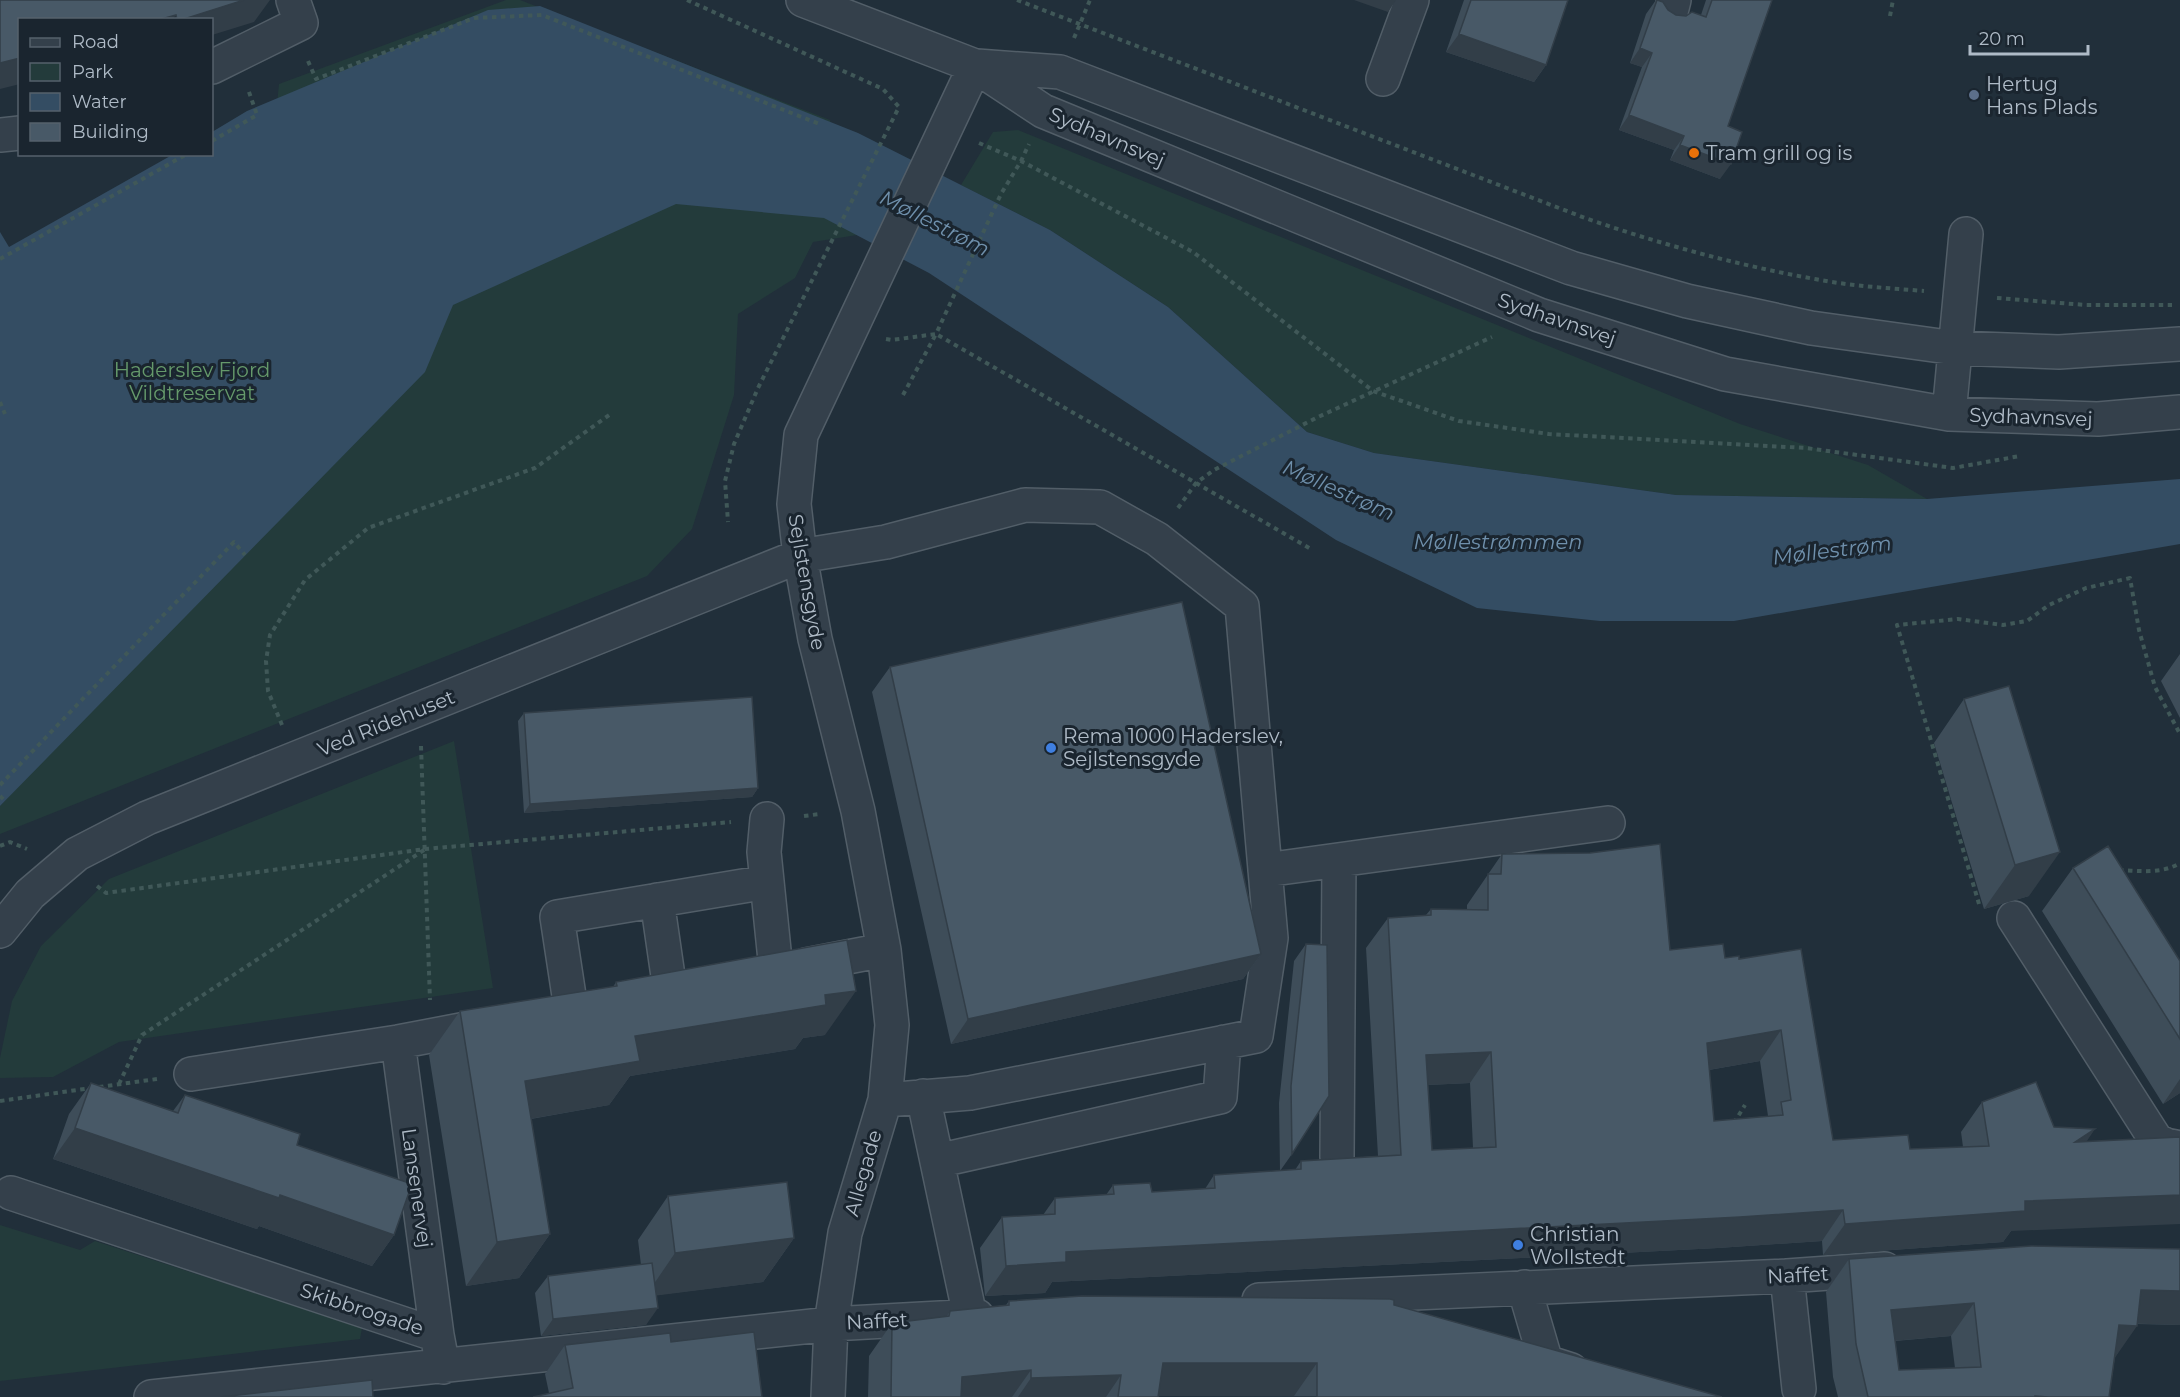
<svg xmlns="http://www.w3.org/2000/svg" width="2180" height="1397" font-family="Montserrat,sans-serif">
  <rect width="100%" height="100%" fill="#212f3a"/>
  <path fill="#233b3b" d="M506,0H520L830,120L857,235L813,242L795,278L738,314L734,395L692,529L647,576L0,834V806L15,790L0,251L11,260L212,154L267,204L279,84Z
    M1018,130L1740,424L1868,465L1927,499L1676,495L1374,453L1307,432L1168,307L1050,230L961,185L993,132Z
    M454,741L493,988L119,1042L53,1077L0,1078V1058L12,1001L41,946L109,879Z
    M0,1225L80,1250L95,1241L362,1328L360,1339L0,1381Z"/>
  <path fill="#344d63" d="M540,6L858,133L1050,230L1168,307L1307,432L1374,453L1676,495L1927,499L2180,479V544L1734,621H1600L1477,608L1336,540L929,273L824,218L676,204L453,305L425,372L0,806V232L9,247L172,155L212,154V132L247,111L488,10Z"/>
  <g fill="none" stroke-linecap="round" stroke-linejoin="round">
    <defs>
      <path id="minor" d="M803,0L975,66L1043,111L1539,315L1725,374L1949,414L2098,419L2180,412
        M1671,12L1674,0
        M977,66L1060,72L1571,268L1687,301L1811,328L1955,348L2059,352L2180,344
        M212,67L301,23L293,0
        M1383,79L1412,0
        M0,135L20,133
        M1949,414L1966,234
        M767,819L764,852L776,970
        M1265,870L1608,823
        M657,900L670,990
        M2014,918L2156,1140L2166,1145L2180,1148
        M0,931L30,894L77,854L147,818L800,556L886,542L1025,505L1100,507L1157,539L1242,606L1271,938L1256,1036L970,1093L885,1100
        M806,965L884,950
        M571,1009L557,917L767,882
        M398,1042L437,1335
        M191,1074L398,1042L487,1025
        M923,1096L970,1316
        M1337,1157L1339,860
        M937,1161L1220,1097L1224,1042
        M11,1193L437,1335L443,1367
        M1787,1276L1799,1389
        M1524,1287L1546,1362L1571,1370
        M1259,1300L1787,1276L1885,1269
        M151,1397L831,1324L977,1316
        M828,1397L831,1324L845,1233L885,1100L892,1025L884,950L858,811L815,639L800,556L794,504L801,435L975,66"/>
    </defs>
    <use href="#minor" stroke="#525e68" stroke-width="36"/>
    <path stroke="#405858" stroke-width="4" stroke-dasharray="4.5 4.5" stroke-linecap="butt" d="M687,0L883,89L899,107L758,388L734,444L725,481L728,522
      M1017,0L1585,218C1660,244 1736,265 1815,279C1850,286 1887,288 1924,291
      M1890,16L1893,0
      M1074,38L1090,0
      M308,61L316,79L474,18L542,15L822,125
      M212,141L257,115L248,89
      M979,143L1021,161L1193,252L1373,391L1459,421L1549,434L1806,448L1953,468L2020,456
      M0,259L187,154
      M1997,298L2086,305H2172
      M886,339L892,340L936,334L1001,194L1021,161L1029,144
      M903,395L936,334L1311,549
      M0,402L5,414
      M1178,508L1196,483L1214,470L1318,417L1492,337
      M282,725L268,691L266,661L270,635L305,580L368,528L535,468L612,413
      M421,746L430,1000
      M0,785L234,542L245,555
      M0,796L5,801
      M804,816L820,814
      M0,846L10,842L27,849
      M2119,870C2140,871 2162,874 2180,863
      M97,886L106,893L425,849L731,822
      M1979,904L1897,625L1958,619L2003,625L2027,621L2049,605L2086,588L2130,578L2139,630L2155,687L2180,734
      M119,1084L142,1035L424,850
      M99,1087L157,1079
      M0,1101L91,1088
      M1734,1123L1745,1105"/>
    <use href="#minor" stroke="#34404b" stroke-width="33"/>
  </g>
  <path fill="#3e4d59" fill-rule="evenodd" d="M1464,0H1568L1546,65L1534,82L1446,52Z
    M1656,0L1668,10L1676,15H1701L1706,0H1772L1728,126L1720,179L1670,160L1674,150L1619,130L1642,67L1630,63L1646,14Z
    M2180,654V718L2161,681Z
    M890,667L1261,954L1243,979L951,1044L872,692Z
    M1964,699L2029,896L1984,909L1934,743Z
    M524,713L758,788L752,797L524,813L518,721Z
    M1502,854L1670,950L1725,958L1739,959L1801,949L1833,1140L1910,1149L1963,1147L1961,1132L1982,1102L2011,1231L2003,1242L1823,1255L1822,1241L1718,1248L1052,1282L1045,1293L985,1296L980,1248L1002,1217L1043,1215L1055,1198L1106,1195L1113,1185L1152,1192L1205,1189L1214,1175L1280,1171L1279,1103L1294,961L1306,944L1292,1154L1280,1171L1295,1170L1301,1161L1378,1156L1366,948L1388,918L1426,915L1431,909L1467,910V905ZM1760,1061L1768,1116L1714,1121L1709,1070ZM1470,1083L1473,1148L1432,1150L1428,1085Z
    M2073,868L2180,961V1093L2163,1104L2042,911Z
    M616,982L825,1035L803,1038L795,1049L630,1076L609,1105L531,1119L550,1234L519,1278L466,1286L429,1055L460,1011L613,987Z
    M91,1083L173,1111L185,1095L297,1145L394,1235L372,1266L259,1226L257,1229L53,1159L69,1114Z
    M668,1196L794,1238L763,1282L656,1295L646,1325L541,1336L535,1293L548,1276L641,1265L638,1240Z
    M2180,1249V1325L2137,1324L2115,1357L2109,1397H1838L1833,1377L1826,1292L1849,1259ZM1951,1336L1955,1368L1899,1370L1895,1341Z
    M1009,1301L1394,1305L1722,1397L1158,1396V1397H868L869,1356L892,1323L947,1316L950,1311L1006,1305Z
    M671,1342L762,1397L549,1393L545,1374L565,1345Z"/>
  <path fill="#323e48" d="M244,0H270L254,22L212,35V20H181Z
    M1354,0H1396L1388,12Z
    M176,15L172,20H158Z
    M1459,34L1546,65L1534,82L1446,52Z
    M1640,48L1652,53L1642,67L1630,63Z
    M20,58V84L0,89V63Z
    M1629,115L1684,136L1674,150L1619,130Z
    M1680,145L1731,164L1720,179L1670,160Z
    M758,788L752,797L524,813L530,804Z
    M2060,852L2029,896L1984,909L2015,865Z
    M1261,954L1243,979L951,1044L968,1019Z
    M856,991L825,1035L803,1038L795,1049L630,1076L609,1105L495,1125L525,1081L635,1036L825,995Z
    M1781,1030L1760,1061L1685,1074L1707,1043Z
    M1491,1052L1470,1083L1405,1086L1426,1055Z
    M2180,1079V1093L2163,1104Z
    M75,1128L280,1195L394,1235L372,1266L259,1226L257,1229L53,1159Z
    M2095,1129L2074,1160L2075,1142Z
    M2180,1195V1224L2011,1231L2003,1242L1823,1255L1845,1224L2025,1201Z
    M1843,1210L1822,1241L1718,1248L1052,1282L1045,1293L985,1296L1006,1266L1066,1252Z
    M550,1234L519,1278L466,1286L497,1242Z
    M794,1238L763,1282L645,1297L675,1253Z
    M2141,1290L2180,1291V1325L2118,1323Z
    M1974,1303L1951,1336L1868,1343L1891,1310Z
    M658,1308L646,1325L541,1336L553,1319Z
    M2119,1325L2137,1326L2114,1359Z
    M1163,1363H1317L1294,1396H1140Z
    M1031,1370L1012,1397H948L962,1377Z
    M1121,1375L1106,1397H1018L1031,1378Z"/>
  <path fill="#485967" stroke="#323e48" stroke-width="1.5" fill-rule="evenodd" d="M0,0H244L181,20H177L176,15L158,20H20V58L0,63Z
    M1471,0H1568L1546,65L1459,34Z
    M1657,0L1663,2L1668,10L1676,15L1686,16L1692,12L1706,17L1712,0H1772L1728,126L1742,132L1731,164L1680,145L1684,136L1629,115L1652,53L1640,48Z
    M1182,602L1261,954L968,1019L890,667Z
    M2009,686L2060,852L2015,865L1964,699Z
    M752,697L758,788L530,804L524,713Z
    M1660,844L1670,950L1723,944L1725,958L1739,956V959L1801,949L1833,1140L1908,1135L1910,1149L1989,1146L1982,1102L2036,1082L2054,1127L2095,1129L2075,1142L2180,1137V1195L2025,1201V1211L1845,1224L1843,1210L1740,1217L1066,1252V1262L1006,1266L1002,1217L1055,1214V1198L1114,1194L1113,1185L1150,1183L1152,1192L1215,1188L1214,1175L1301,1169V1161L1401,1155L1388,918L1431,915V909L1488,910V874H1501L1502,854L1590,853ZM1781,1030L1791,1100L1781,1102L1783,1115L1714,1121L1707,1043ZM1491,1052L1496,1147L1432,1150L1426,1055Z
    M2108,846L2180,961V1039L2073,868Z
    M847,940L856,991L825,995L826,1005L635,1036L640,1061L525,1081L550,1234L497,1242L460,1011L617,986L616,982Z
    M1306,944L1327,945L1329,1096L1292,1154L1291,1086Z
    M91,1083L178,1113L185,1095L300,1134L297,1145L412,1184L394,1235L280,1195L279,1198L75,1128Z
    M787,1182L794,1238L675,1253L668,1196Z
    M2031,1246L2180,1249V1291L2141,1290L2137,1326L2119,1325L2109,1397H2048L2035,1396V1397H1868L1856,1344L1849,1259ZM1974,1303L1981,1367L1899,1370L1891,1310Z
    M652,1263L658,1308L553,1319L548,1276Z
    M1082,1296L1390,1299L1394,1300V1305L1722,1397H1317V1363H1163L1158,1397H1118L1121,1375L1031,1378V1370L962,1377L961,1397H891L892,1323L949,1316L950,1311L1009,1305V1301Z
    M754,1332L762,1397H533L573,1388L565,1345L670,1333L671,1342Z
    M372,1380L373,1397H221Z"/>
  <circle fill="#5c6f8a" stroke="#1a252f" stroke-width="2" cx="1974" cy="95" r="6"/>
  <circle fill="#e8710a" stroke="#1a252f" stroke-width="2" cx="1694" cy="153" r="6"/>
  <g fill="#3f7fe0" stroke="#1a252f" stroke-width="2">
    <circle cx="1051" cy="748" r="6"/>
    <circle cx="1518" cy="1245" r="6"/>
  </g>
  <g text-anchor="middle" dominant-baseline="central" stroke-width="6" stroke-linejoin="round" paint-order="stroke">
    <g font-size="20" fill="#afbbc7" stroke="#1a252f" text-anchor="start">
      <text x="1986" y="84">Hertug<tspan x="1986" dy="23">Hans Plads</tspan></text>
      <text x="1706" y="153">Tram grill og is</text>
      <text x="1063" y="736">Rema 1000 Haderslev,<tspan x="1063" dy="23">Sejlstensgyde</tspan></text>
      <text x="1530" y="1234">Christian<tspan x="1530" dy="23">Wollstedt</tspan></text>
    </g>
    <g font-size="20" fill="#afbbc7" stroke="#1a252f">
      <text transform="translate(1107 137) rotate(23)">Sydhavnsvej</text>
      <text transform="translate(1557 319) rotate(19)">Sydhavnsvej</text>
      <text transform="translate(2031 417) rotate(2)">Sydhavnsvej</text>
      <text transform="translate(807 582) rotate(80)">Sejlstensgyde</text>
      <text transform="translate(386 723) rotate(-22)">Ved Ridehuset</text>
      <text transform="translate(863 1173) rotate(-74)">Allegade</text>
      <text transform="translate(417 1188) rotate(82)">Lansenervej</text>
      <text transform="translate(1798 1275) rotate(-3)">Naffet</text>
      <text transform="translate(362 1309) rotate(18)">Skibbrogade</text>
      <text transform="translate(877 1321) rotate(-3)">Naffet</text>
    </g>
    <g font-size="20" fill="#65996b" stroke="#1a252f">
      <text x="192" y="370">Haderslev Fjord<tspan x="192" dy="23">Vildtreservat</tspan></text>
    </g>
    <g font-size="21" font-style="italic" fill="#6f90ac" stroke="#1a252f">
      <text transform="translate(935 223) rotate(27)">Møllestrøm</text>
      <text transform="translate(1339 490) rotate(24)">Møllestrøm</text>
      <text x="1498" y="541">Møllestrømmen</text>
      <text transform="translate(1832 550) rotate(-7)">Møllestrøm</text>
    </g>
  </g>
  <rect x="18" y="18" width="195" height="138" fill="#1a252f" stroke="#56616c" stroke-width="1.5"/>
  <rect x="30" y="38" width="30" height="9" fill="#34404b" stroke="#56616c" stroke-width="1.5"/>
  <text x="72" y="48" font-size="18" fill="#afbbc7">Road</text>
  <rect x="30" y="63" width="30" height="18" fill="#233b3b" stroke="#56616c" stroke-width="1.5"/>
  <text x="72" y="78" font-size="18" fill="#afbbc7">Park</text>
  <rect x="30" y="93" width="30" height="18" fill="#344d63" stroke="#56616c" stroke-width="1.5"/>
  <text x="72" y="108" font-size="18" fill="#afbbc7">Water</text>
  <rect x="30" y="123" width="30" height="18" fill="#485967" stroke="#56616c" stroke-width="1.5"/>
  <text x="72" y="138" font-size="18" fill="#afbbc7">Building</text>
  <path d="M1970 45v9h118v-9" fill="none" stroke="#afbbc7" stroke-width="3"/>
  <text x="1979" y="45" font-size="18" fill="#afbbc7" stroke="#1a252f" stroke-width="4.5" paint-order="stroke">20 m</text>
</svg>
